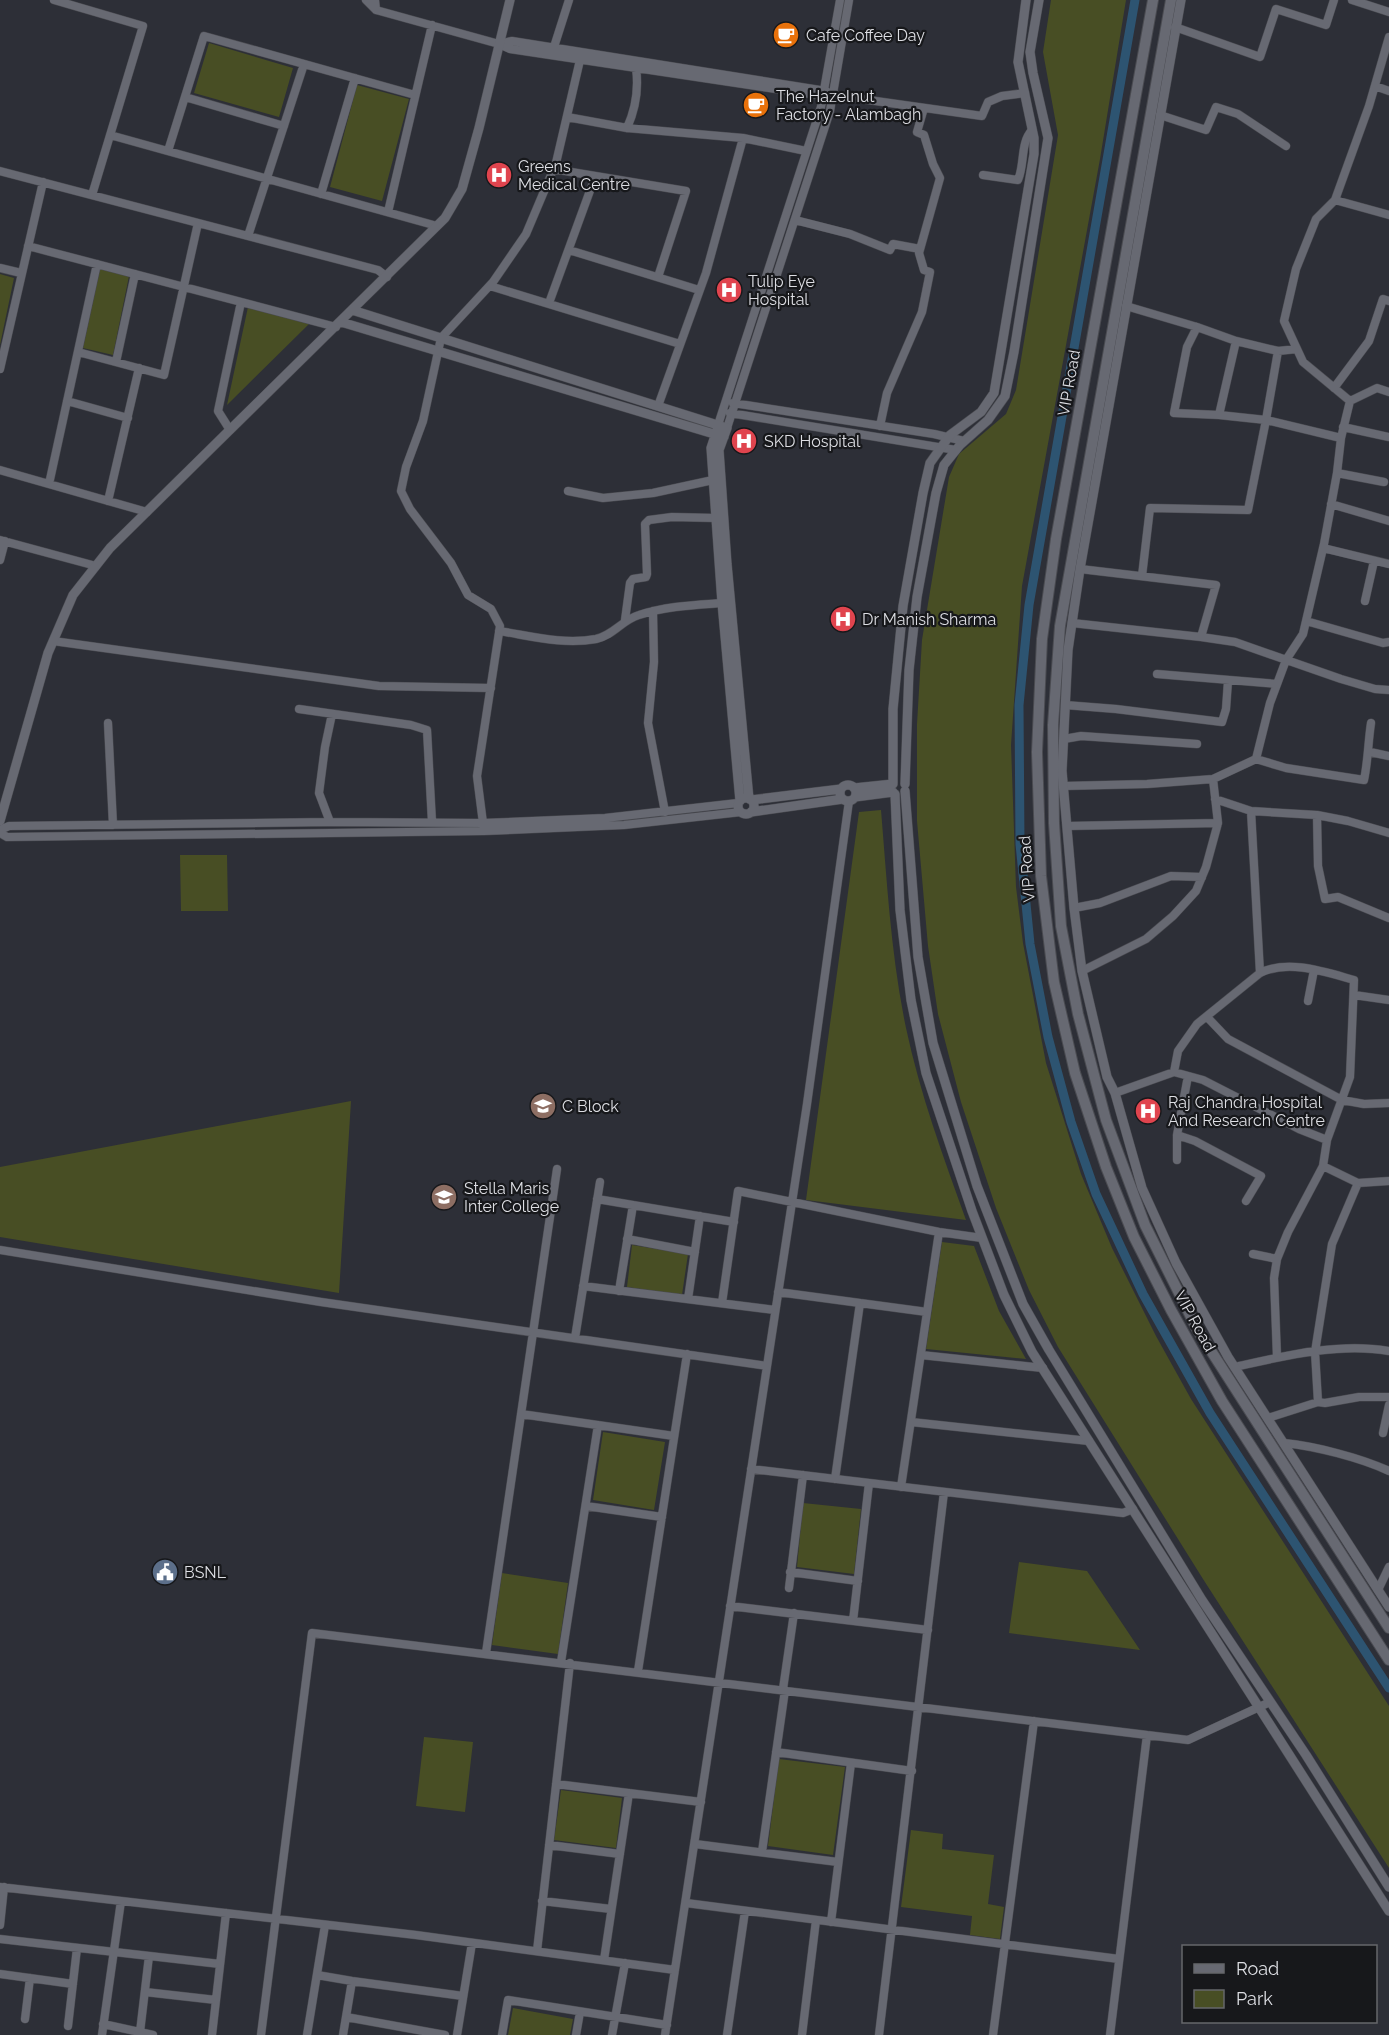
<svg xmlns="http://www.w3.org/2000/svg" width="1389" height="2035" font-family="Raleway,sans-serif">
  <rect width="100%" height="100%" fill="#2d2f37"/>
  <path fill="#484e24" d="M1051,0H1126L1100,159L1022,586L1011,745L1016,887L1023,943L1046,1063L1081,1174L1112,1248L1156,1336L1191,1399L1389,1706V1868L1203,1579L1058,1347L1029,1290L996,1208L961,1102L938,1014L928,946L917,821V724L922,640L949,477L959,454L1006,414L1016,390L1058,135L1043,52Z
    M209,43L293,68L279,117L194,93Z
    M357,85L409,99L382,201L330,187Z
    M100,269L129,276L113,355L83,348Z
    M0,274L14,278L0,345Z
    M248,307L309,324L227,405Z
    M881,810C887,882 891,956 906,1028C920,1094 943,1156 966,1220L806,1200L859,812Z
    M180,855H227L228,911H181Z
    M351,1101L339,1293L0,1237V1167Z
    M942,1242L974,1246L999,1311L1026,1359L926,1349Z
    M632,1245L688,1254L682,1295L627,1287Z
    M603,1432L665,1442L654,1510L593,1500Z
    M803,1503L861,1509L854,1574L797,1567Z
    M1019,1562L1087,1571L1140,1650L1009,1633Z
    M502,1573L568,1583L558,1654L492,1645Z
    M424,1737L473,1742L465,1812L416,1806Z
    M779,1759L845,1767L833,1855L768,1846Z
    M561,1790L622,1798L616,1848L554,1840Z
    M911,1830L943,1834L942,1849L994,1855L988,1904L1004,1907L1000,1939L970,1935L972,1916L901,1907Z
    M513,2008L573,2019L570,2035H508Z"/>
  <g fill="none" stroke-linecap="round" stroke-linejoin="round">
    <path stroke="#2d5471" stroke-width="9" d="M1135,0L1029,605L1019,705L1020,844L1030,944L1048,1037L1071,1122L1096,1194L1143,1294L1210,1413L1389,1688"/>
    <defs>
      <path id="minor" d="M54,0L143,26L92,195
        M366,0L376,10
        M375,0L376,10L499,44L510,49L823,96L833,95L982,116L988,102L1002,96L1025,93
        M1352,0L1389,12
        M1175,27L1260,57L1276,9L1326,25L1334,0
        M1389,37L1369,106L1335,200L1389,215
        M499,44L512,41L826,91
        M554,47L569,0
        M1375,86L1389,91
        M185,97L284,126
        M1160,115L1206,130L1216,107L1238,114L1286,146
        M567,117L627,128L743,138L806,151
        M627,128C636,108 639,90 636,68
        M110,135L437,226
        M168,151L204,36L415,95
        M553,169L686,191L658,277
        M0,171L378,270L387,277
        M983,175L1018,180C1025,164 1020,143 1032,130
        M321,194L355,78
        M388,212L432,25
        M795,220L850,234L890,250L893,244L920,249
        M248,236L304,64
        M28,246L336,327
        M569,250L699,290
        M0,268L21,273
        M490,286L680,344
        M549,303L595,177
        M1126,306L1197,327L1236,341
        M1197,327L1187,347L1174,413L1219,415
        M1278,351L1236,341L1219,415L1266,420L1278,351L1297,349
        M78,352L164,375L198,223
        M116,362L135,274
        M0,369L43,182
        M1334,388L1369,341L1383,299L1389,301
        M67,401L128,418
        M1350,401L1377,388L1389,392
        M733,403L934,434L964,441
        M658,406L706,273L743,138
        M730,413L956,450
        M718,425L821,107L840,0
        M880,426L887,393L922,312L930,272L924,270L919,253L940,178L933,164L924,135L917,132L924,108
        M1343,427L1389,437
        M727,428L830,111L849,0
        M230,430L218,411L241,302
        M0,470L147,512
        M1337,473L1384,482
        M49,484L97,264
        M568,491L603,498L653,493L713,480
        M108,501L139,368
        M1331,504L1389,521
        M0,540L96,566
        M1323,548L1389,564
        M0,560L5,541
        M1142,576L1150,508L1248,510L1266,420L1341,438
        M1365,601L1374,561
        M653,611L654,662L648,723L665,812
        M625,620L630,583L633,579L646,577L647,574L645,524L649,520L672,517L716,518
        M1306,621L1383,643L1389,642
        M1072,623L1201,637L1216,585L1080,569
        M499,631C531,636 563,645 596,639C614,635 622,620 639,615C666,606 694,605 722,603
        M1201,637L1235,642L1341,679L1375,689L1389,690
        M53,641L379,686L491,688
        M1157,674L1277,684
        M1065,705L1116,709L1222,722L1226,709L1228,681
        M299,709L411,725L427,730L432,822
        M108,723L113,825
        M1064,739L1081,736L1197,744
        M1370,752L1389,756
        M1256,759L1286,768L1364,780C1368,761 1368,743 1371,723
        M1063,786L1147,784L1213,779L1256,759L1270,703L1286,660L1303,634L1324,544L1337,473L1341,438L1350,401L1303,362L1284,321L1296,269L1316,219L1335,200
        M1215,799L1251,811L1317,815L1348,821L1389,833
        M1251,811L1260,973
        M1317,815L1318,866L1325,899L1338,897L1389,918
        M330,822L319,793L325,747L332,714
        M1067,826L1218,823
        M0,830L9,826L330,822L483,823L605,818L738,803
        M484,831L624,825L741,812
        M0,833L7,837L484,831L477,776L500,626L491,609L468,595L451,563L410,509L401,491L406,467L423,421L441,338L493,282L526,234L556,163L580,60
        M1074,908L1100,903L1171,876L1202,877
        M1082,971L1146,939L1173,916L1196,891L1206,867L1218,823L1213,779
        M1354,995L1389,1000
        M1308,1001L1314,970
        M1207,1017L1228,1039L1342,1100L1364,1104L1389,1103
        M1115,1093L1174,1072L1203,1080L1299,1129L1327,1140L1350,1077L1354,980C1325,972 1288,959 1260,973L1197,1024L1178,1051L1174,1072
        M1177,1135L1195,1141L1261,1176L1246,1201
        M1177,1160V1135L1188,1076
        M1358,1183L1389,1181
        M597,1199L734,1222
        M627,1239L695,1252
        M0,1250L321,1302L767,1366
        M1253,1254L1277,1259
        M583,1286L775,1310
        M619,1291L633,1205
        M778,1292L927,1312
        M688,1299L700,1216
        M722,1303L738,1191L939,1232L982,1238
        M575,1338L600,1182
        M921,1355L1043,1368
        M1277,1357L1274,1278L1277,1259L1288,1232L1323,1166L1327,1140
        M1235,1367C1284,1356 1339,1342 1389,1351
        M1318,1402L1315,1352L1332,1244L1358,1183L1323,1166
        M521,1414L674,1436
        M1268,1418L1318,1402L1325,1403L1359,1397H1389
        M911,1422L1089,1441
        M1383,1433L1389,1405
        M1284,1443C1315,1446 1361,1458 1389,1471
        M751,1469L1123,1513L1133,1509
        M835,1479L860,1303
        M901,1487L939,1232
        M586,1506L662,1517
        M790,1572L858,1581
        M789,1588L803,1475
        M1378,1590L1389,1567
        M730,1606L928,1630
        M853,1621L869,1483
        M486,1653L557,1169
        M561,1662L598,1425
        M638,1671L687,1354
        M783,1689L794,1613
        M776,1752L912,1771
        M556,1784L701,1802
        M695,1844L838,1862
        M549,1845L620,1854
        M762,1852L785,1690
        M0,1887L416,1935L675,1970
        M542,1901L611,1909
        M686,1903L1119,1959
        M831,1922L851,1763
        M0,1925L4,1887
        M0,1939L220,1964
        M537,1951L570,1663
        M604,1960L629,1793
        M0,1974L73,1984
        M317,1975L352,1981L463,1996
        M145,1992L216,2000
        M346,2017L445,2035
        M25,2019L30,1978
        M103,2024L153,2035
        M68,2026L77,1948
        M140,2032L149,1956
        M102,2035L121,1901
        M212,2035L226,1913
        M261,2035L312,1633L1188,1740L1270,1702
        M307,2035L325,1925
        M343,2035L352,1981
        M457,2035L472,1943
        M502,2035L508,2000L667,2025
        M576,2035L580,2012
        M612,2035L625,1963
        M665,2035L807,1104L849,801
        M727,2035L745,1911
        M802,2035L816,1920
        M879,2035L944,1492
        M993,2035L1034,1721
        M1110,2035L1147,1735"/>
      <path id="tertiary" d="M1181,0L1080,569L1068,650L1062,771L1074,908L1082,971L1107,1077L1115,1093L1142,1188L1176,1263L1228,1357L1389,1607
        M352,310L727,428L719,450L727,564L749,799
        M341,322L724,437
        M717,430L711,448L722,603L740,801
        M893,783V709L903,606L923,493L930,463L950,435L981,412L994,393L1034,154V138L1018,62L1026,0
        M905,784L909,670L917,597L936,493L944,465L960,445L988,420L1005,396L1014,352L1048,138L1033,73L1030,52L1039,0
        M840 793a8 8 0 1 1 16 0a8 8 0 1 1-16 0Z
        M854,788L893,784
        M905,791L918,957L933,1043L977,1186L1023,1304L1049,1350L1202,1600L1306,1755L1389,1887
        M895,794L900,910L911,1000L926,1073L972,1211L1004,1295L1032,1352L1389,1911
        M855,797L893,792
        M738 806a8 8 0 1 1 16 0a8 8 0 1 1-16 0Z
        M751,800L841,789
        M751,812L843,799
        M0,821L48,653L73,595L110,548L445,218L462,189L479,128L510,0"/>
      <path id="secondary" d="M1153,0L1056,539L1042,639L1037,752L1041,876L1054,982L1075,1073L1106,1167L1134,1237L1171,1310L1222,1401L1389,1660
        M1171,0L1060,626L1053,725L1054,823L1061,926L1078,1014L1106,1120L1145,1225L1197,1329L1389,1628"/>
    </defs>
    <use href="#minor" stroke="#4a4b51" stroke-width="9"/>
    <use href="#tertiary" stroke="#4a4b51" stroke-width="10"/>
    <use href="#secondary" stroke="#4a4b51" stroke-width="12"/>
    <use href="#minor" stroke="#676972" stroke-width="8"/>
    <use href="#tertiary" stroke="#676972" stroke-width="9"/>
    <use href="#secondary" stroke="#676972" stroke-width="10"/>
  </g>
  <defs>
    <symbol id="cafe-disc" viewBox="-11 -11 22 22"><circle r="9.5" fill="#e8710a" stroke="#17181b"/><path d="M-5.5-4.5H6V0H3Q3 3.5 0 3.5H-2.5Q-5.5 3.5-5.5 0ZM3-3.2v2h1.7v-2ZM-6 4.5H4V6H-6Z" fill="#fff"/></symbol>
    <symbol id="hospital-disc" viewBox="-11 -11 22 22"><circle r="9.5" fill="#e0444e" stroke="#17181b"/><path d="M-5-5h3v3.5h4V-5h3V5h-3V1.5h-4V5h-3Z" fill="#fff"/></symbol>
    <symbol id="school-disc" viewBox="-11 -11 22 22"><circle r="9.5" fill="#8d6e63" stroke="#17181b"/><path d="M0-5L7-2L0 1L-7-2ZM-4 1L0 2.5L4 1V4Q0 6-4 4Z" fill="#fff"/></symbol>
    <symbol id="civic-disc" viewBox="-11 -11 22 22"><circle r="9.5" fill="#5c6f8a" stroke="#17181b"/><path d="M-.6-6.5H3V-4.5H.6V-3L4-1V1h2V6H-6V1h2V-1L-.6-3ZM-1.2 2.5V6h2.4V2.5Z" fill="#fff"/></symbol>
  </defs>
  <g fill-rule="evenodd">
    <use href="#cafe-disc" x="771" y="20" width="30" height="30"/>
    <use href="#cafe-disc" x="741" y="90" width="30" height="30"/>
    <use href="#hospital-disc" x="484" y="160" width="30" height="30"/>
    <use href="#hospital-disc" x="714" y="275" width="30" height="30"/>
    <use href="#hospital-disc" x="729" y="426" width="30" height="30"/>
    <use href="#hospital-disc" x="828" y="604" width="30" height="30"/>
    <use href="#school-disc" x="528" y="1091" width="30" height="30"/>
    <use href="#hospital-disc" x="1133" y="1096" width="30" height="30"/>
    <use href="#school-disc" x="429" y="1182" width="30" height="30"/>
    <use href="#civic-disc" x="150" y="1557" width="30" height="30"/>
  </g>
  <g text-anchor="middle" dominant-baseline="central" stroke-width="4.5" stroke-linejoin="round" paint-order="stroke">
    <g font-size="16" fill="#dddee3" stroke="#17181b" text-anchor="start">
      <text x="806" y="35">Cafe Coffee Day</text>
      <text x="776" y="96">The Hazelnut<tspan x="776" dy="18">Factory - Alambagh</tspan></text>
      <text x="518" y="166">Greens<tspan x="518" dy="18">Medical Centre</tspan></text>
      <text x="748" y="281">Tulip Eye<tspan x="748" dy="18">Hospital</tspan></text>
      <text x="764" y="441">SKD Hospital</text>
      <text x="862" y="619">Dr Manish Sharma</text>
      <text x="1168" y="1102">Raj Chandra Hospital<tspan x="1168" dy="18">And Research Centre</tspan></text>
      <text x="562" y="1106">C Block</text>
      <text x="464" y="1188">Stella Maris<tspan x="464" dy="18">Inter College</tspan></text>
      <text x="184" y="1572">BSNL</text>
    </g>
    <g font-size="16" fill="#dddee3" stroke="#17181b">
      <text transform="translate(1069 383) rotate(-80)">VIP Road</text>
      <text transform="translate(1027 869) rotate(-94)">VIP Road</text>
      <text transform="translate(1195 1321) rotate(61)">VIP Road</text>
    </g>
  </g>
  <rect x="1182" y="1945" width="195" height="78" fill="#17181b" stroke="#66676b" stroke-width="1.5"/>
  <rect x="1194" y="1964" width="30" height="9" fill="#676972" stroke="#66676b" stroke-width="1.5"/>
  <text x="1236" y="1975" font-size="18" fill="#dddee3">Road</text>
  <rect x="1194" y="1990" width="30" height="18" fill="#484e24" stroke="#66676b" stroke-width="1.5"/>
  <text x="1236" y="2005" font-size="18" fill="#dddee3">Park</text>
</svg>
